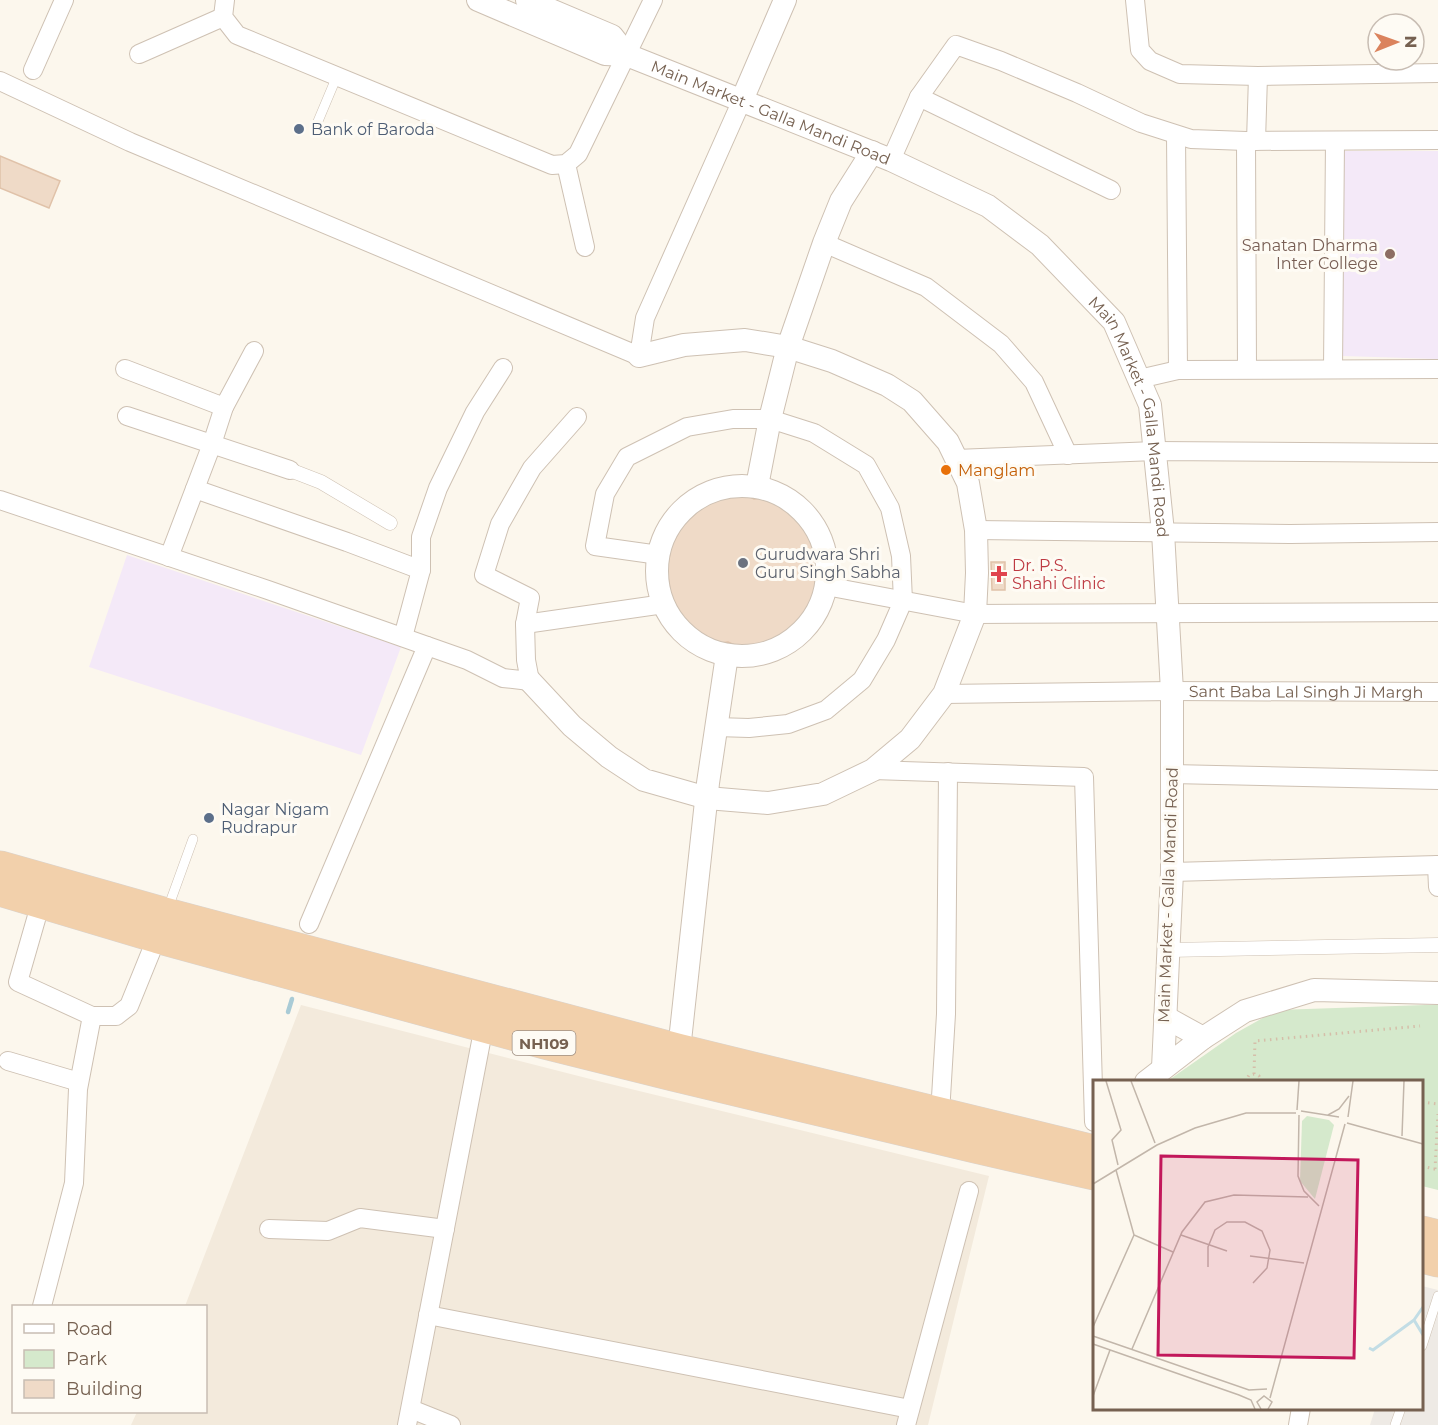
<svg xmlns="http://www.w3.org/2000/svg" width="1438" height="1425" font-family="Montserrat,sans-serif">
  <rect width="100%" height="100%" fill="#fcf7ed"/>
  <path fill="#f3eadc" d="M301,1005L602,1082L989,1176L928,1425H131L137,1412H206V1306H185Z"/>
  <path fill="#eeeae5" d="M1422,1286L1438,1290V1425H1370L1375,1409L1422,1408Z"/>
  <path fill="#f4e9f8" d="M1342,151H1438V359L1343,356Z
    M127,555L401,647L361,755L89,667Z"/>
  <path fill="#d5e9cc" d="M1425,1005H1438V1190L1422,1186V1082H1166L1236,1033L1277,1010Z"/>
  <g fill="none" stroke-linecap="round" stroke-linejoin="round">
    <path stroke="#a9cbd6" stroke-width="4.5" d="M288,1012L292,999"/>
  </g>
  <path fill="#efdac7" stroke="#e0c2a9" stroke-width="1.5" d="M0,156L60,181L49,208L0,188Z
    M746,495L754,499L762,498L769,500L790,512L807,531L817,555L818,578L815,583V590L811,605L796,626L775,640L750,647L737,646L728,642L721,643L701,634L682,617L671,595L667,571L671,547L682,526L700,509L721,498Z
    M991,562H1005V590H992Z"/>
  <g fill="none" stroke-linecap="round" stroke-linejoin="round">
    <defs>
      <path id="service" d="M316,126L337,76
        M168,908L193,839
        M1422,1346L1438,1296
        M1395,1425L1401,1408"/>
      <path id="pedestrian" d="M290,470L321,482L390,523
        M1168,950L1438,945"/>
      <g id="minor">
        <path d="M225,0L223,17L237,35L552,165L566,164L578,154L653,0"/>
        <path d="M1135,0L1140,50L1150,61L1180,74L1258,76L1438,73"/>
        <path d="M139,54L223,17"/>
        <path d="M33,70L64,0"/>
        <path d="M0,81L130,142L639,356L645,318L742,100"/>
        <path d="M919,97L1111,190"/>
        <path d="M1176,135L1178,370"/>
        <path d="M1246,141L1247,369"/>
        <path d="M1256,141L1258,76"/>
        <path d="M891,160L919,97L956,45L1001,61L1077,93L1141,123L1191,139L1246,141L1438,140"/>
        <path d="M566,164L585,247"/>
        <path d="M824,243L926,287L1001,344L1034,382L1068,455"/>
        <path d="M125,369L224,407"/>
        <path d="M1333,369L1335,141"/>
        <path d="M1139,379L1178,370L1438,369"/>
        <path d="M127,416L290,470"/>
        <path d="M956,459L1155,451L1438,453"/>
        <path d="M195,489L347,542L421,570"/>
        <path d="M0,500L268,590L467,660L503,678L530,681L526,660L525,624L530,598L484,575L500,524L532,468L577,417"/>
        <path d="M976,530L1290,534L1438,532"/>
        <path d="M659,555L595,546L605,494L627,457L687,427L733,419H770L814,433L866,465L890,508L901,556L903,601L886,640L862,680L826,710L788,724L749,728L716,727"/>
        <path d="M169,557L212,444L224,407L254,351"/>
        <path d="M826,586L975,614L1438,612"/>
        <path d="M525,624L664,604"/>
        <path d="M403,637L421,570V537L438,488L475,412L503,368"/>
        <path id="s1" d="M944,694L1172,691L1438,692"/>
        <path d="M873,770L1084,777L1094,1122"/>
        <path d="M1172,774L1438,780"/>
        <path d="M1437,865L1438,887"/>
        <path d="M1172,872L1438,865"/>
        <path d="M41,902L18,982L92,1016H116L129,1006L157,937"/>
        <path d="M309,924L427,646"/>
        <path d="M8,1061L79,1082"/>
        <path d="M940,1114L946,1014L948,772"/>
        <path d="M269,1229L328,1231L360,1218L445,1229"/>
        <path d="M42,1306L74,1183L78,1089L92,1016"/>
        <path d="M428,1315L910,1409"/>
        <path d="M411,1409L451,1425"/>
        <path d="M407,1425L484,1026"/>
        <path d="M906,1425L969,1191"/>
        <path d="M1298,1425L1301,1408"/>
      </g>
      <g id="tertiary">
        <path id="s2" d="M478,0L605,54L627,55L891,160L988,206L1040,245L1114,322L1150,405L1163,532L1172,691V872L1163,1068"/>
        <path d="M527,0L612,36L627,55"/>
        <path d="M742,100L785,0"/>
        <circle cx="742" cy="571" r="85"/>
        <path d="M757,486L770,419L788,347L824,243L841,201L872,152"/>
        <path d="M530,681L572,726L609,757L644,780L707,798L768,803L823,794L873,770L910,739L944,694L975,614L977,573L976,530L968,483L948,442L912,401L887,385L832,361L788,347L745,340L684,345L639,356"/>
        <path d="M1165,1017L1203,1038"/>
        <path d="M679,1050L708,783L727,655"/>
        <path d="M1146,1082L1203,1038L1245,1011L1314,990L1438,993"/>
      </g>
      <path id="trunk" d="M0,867L166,914L679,1050L1094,1151
        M0,890L157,937L545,1043L673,1075L975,1147L1094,1174
        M1422,1232L1438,1236
        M1422,1257L1438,1261"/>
    </defs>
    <use href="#service" stroke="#cec1b3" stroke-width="10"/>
    <use href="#pedestrian" stroke="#cec1b3" stroke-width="15"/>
    <use href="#minor" stroke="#cec1b3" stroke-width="20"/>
    <use href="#tertiary" stroke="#cec1b3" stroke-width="24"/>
    <use href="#trunk" stroke="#d9d3ce" stroke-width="33"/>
    <path stroke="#d5bea9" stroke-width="3" stroke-dasharray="1.5 4.5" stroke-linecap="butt" d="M1254,1074L1255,1041L1420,1026
      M1245,1082L1249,1075L1254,1074L1259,1076L1262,1082
      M1422,1102L1438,1104
      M1422,1166L1438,1170
      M1435,1169L1438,1114"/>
    <use href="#service" stroke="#fff" stroke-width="9"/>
    <use href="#pedestrian" stroke="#fff" stroke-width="14"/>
    <use href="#minor" stroke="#fff" stroke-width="18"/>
    <use href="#tertiary" stroke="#fff" stroke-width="22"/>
    <use href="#trunk" stroke="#f2d0ab" stroke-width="32"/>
  </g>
  <g fill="#5c6f8a" stroke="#fefbf4" stroke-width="2">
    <circle cx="299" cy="129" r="6"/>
    <circle cx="209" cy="818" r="6"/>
  </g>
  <circle fill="#8d6e63" stroke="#fefbf4" stroke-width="2" cx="1390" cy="254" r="6"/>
  <circle fill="#e8710a" stroke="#fefbf4" stroke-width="2" cx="946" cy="470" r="6"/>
  <circle fill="#6b7280" stroke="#fefbf4" stroke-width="2" cx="743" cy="563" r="6"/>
  <path fill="#e0444e" stroke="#fefbf4" stroke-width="2" d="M996 565h6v6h6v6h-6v6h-6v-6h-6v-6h6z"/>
  <g text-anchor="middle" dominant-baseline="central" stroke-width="6" stroke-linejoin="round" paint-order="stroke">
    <rect fill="#fefbf4" stroke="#9f8f82" stroke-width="1.5" x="512.5" y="1031" width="63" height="24" rx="4.5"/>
    <g font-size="15" font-weight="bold" fill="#766151">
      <text x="544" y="1043">NH109</text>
    </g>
    <g font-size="16" fill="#766151" stroke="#fefbf4">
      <text stroke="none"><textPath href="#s2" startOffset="315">Main Market - Galla Mandi Road</textPath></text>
      <text stroke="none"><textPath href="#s2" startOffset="819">Main Market - Galla Mandi Road</textPath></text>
      <text stroke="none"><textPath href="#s1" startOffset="362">Sant Baba Lal Singh Ji Margh</textPath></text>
      <text transform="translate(1168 895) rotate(-88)">Main Market - Galla Mandi Road</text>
    </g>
    <g font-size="16" fill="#4e5e75" stroke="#fefbf4" text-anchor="start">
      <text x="311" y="129">Bank of Baroda</text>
      <text x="221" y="809">Nagar Nigam<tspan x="221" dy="18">Rudrapur</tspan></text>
    </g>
    <g font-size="16" fill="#785e54" stroke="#fefbf4" text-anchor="end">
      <text x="1378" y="245">Sanatan Dharma<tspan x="1378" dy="18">Inter College</tspan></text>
    </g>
    <g font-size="16" fill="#c56008" stroke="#fefbf4" text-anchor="start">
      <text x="958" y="470">Manglam</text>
    </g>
    <g font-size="16" fill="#5b616d" stroke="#fefbf4" text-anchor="start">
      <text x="755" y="554">Gurudwara Shri<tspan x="755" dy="18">Guru Singh Sabha</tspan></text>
    </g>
    <g font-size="16" fill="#be3a42" stroke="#fefbf4" text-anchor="start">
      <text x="1012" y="565">Dr. P.S.<tspan x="1012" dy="18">Shahi Clinic</tspan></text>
    </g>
  </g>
  <g transform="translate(1093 1080)">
    <rect width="330" height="330" fill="#fcf7ed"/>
    <path d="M214,36L236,40L241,45L222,119L207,101L209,41Z" fill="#d5e9cc"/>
    <path fill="none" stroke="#c2dde5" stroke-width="3" d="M330,227L321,240L330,255M276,268L280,270L321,240"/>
    <path fill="none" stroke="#c2b6aa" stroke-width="1.5" d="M13,1L28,50L19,60L25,85M38,1L62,63M204,30L206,1M208,31L246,37M206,35L205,96L211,111L226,126M235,35L246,29L256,16M255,37L260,1M254,43L330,64M309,56L311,1M23,90L41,155L80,172M0,104L64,65L102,48L153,33H203M88,155L134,171M157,176L211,183M115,187V167L122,150L134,142H152L169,151L177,170L174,188L160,203M0,247L41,155M0,256L156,310L174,309M0,264L146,315L158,320L162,329M39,269L89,152L112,122L141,115L215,117M0,316L17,270M177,318L252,44M168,329L164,322L171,316L179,322L175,329"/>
    <path fill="#c2185b" fill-opacity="0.15" stroke="#c2185b" stroke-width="3" d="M68,76L265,80L261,278L65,275Z"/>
    <rect width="330" height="330" fill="none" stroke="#766151" stroke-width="3"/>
  </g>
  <rect x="12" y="1305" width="195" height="108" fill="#fefbf4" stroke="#c8bdb3" stroke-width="1.5"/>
  <rect x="24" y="1324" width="30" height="9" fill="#ffffff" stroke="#c8bdb3" stroke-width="1.5"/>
  <text x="66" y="1335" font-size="18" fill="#766151">Road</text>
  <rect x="24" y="1350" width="30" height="18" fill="#d5e9cc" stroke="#c8bdb3" stroke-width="1.5"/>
  <text x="66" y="1365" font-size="18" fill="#766151">Park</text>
  <rect x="24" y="1380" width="30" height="18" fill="#efdac7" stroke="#c8bdb3" stroke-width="1.5"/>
  <text x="66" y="1395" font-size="18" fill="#766151">Building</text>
  <g transform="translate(1396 42) rotate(89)"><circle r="28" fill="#fefbf4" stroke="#c8bdb3" stroke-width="1.5"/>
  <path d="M0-4.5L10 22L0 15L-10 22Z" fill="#db835d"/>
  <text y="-9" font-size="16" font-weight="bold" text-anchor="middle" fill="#766151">N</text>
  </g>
</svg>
